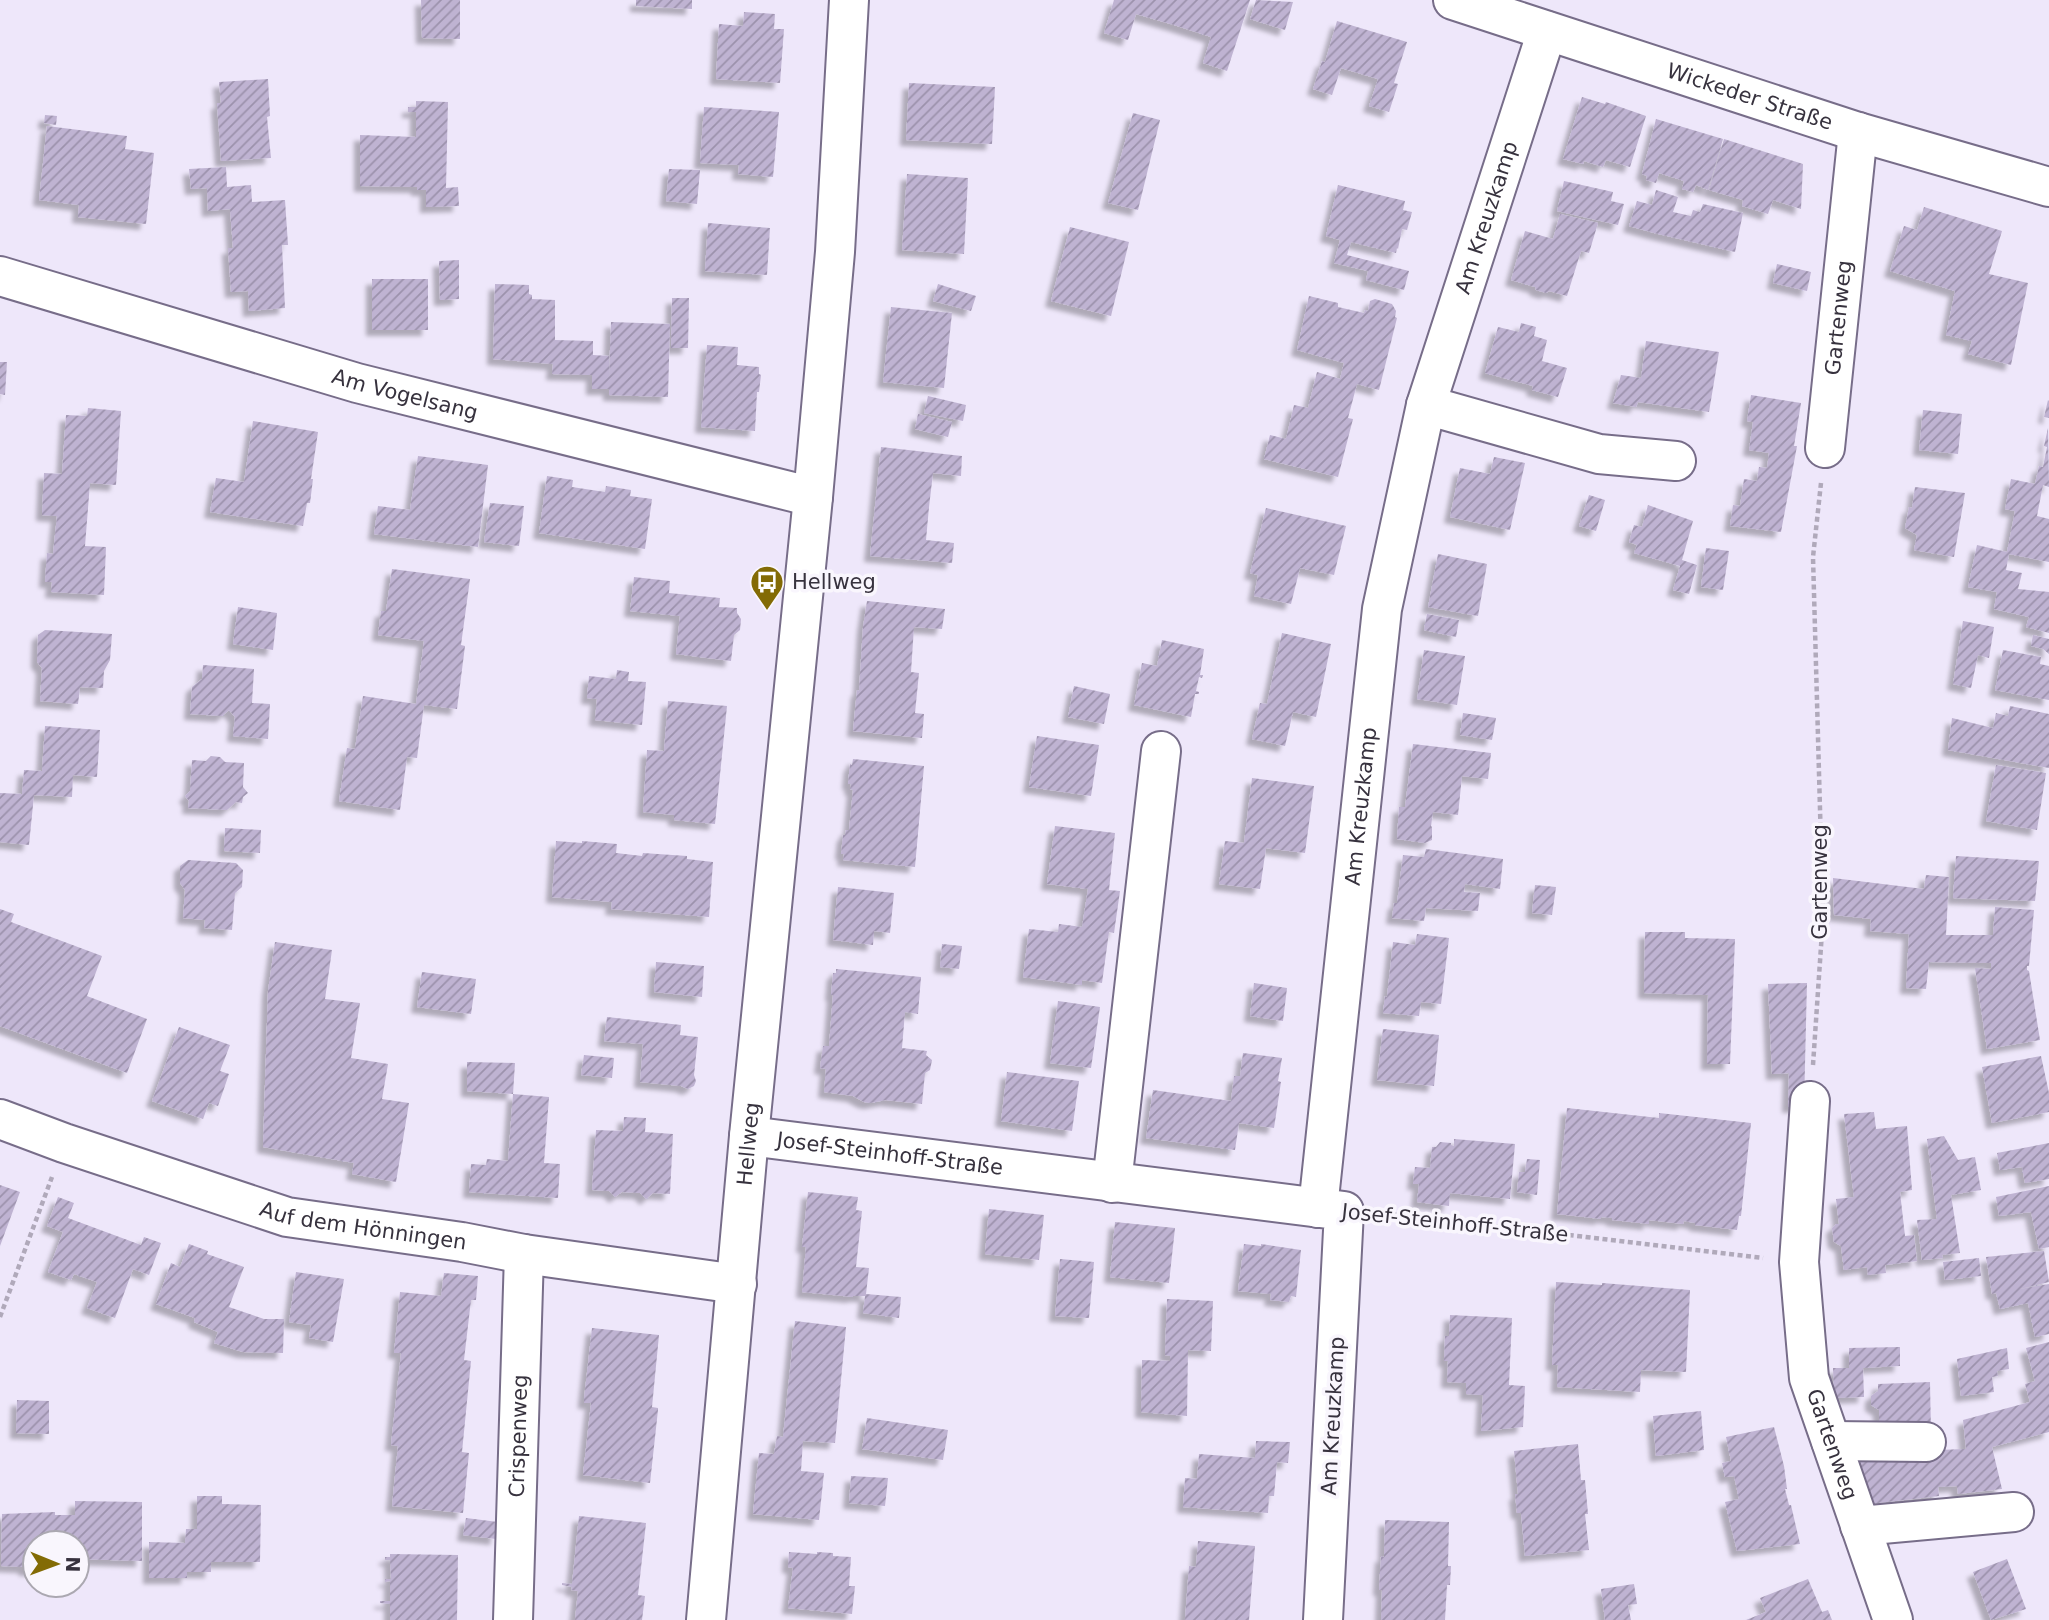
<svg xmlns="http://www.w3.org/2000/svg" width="2049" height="1620" font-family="'DejaVu Sans',sans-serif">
  <defs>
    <pattern id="building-hatch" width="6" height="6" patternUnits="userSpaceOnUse" patternTransform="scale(1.75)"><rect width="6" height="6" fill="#bfb3d2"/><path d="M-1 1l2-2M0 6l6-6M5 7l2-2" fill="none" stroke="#9c92ac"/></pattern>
    <filter id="shadow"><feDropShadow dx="-6" dy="6" stdDeviation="2" flood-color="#0004"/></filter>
  </defs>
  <rect width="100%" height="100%" fill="#eee7fa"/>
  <path fill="url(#building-hatch)" filter="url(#shadow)" d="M421,0H460V39L422,38Z
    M636,0H692V9L636,6Z
    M1114,0H1250L1227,71L1203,63L1211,37L1174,25L1136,14L1128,40L1104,33Z
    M1256,0L1293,2L1285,30L1250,19Z
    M744,12L775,14L774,29H784L780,83L716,79L719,24L743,26Z
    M1337,21L1407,42L1394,83L1398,84L1389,112L1369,106L1378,79L1341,68L1332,95L1313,89L1322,61L1325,62Z
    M268,79L270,116L267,117L271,158L221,161L217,103H221L219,82Z
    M909,83L995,87L992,144L906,140Z
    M1582,97L1605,104L1606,102L1646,116L1630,167L1606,160L1603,167L1584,161L1583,164L1563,159Z
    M416,101L448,102L446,188L458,187L459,206L426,207V190H417V187L360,186V135L416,137V112H408V107H416Z
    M704,107L779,112L773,177L738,174L739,165L700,163Z
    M1133,113L1160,120L1138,210L1108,203Z
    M45,115L57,116L56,125L44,123Z
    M1656,119L1723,139L1708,190L1696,185L1693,192L1682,189L1684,181L1659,173L1656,183L1646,180L1647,176L1642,174Z
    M47,126L127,136L125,149L154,153L146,224L78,217L79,205L39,200Z
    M1724,139L1803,164L1801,209L1773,200L1768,214L1742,206L1743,200L1709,190Z
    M226,167L227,187L251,185L252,202L285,200L288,245H282L285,308L249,311L248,291L231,292L228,248H233L230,209L208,211L207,188L191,189L189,169Z
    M669,169L700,170L697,204L666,201Z
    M907,174L968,178L964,254L902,250Z
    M1564,181L1613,192L1611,201L1624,204L1618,225L1557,211Z
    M1338,185L1405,201L1403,210L1412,212L1407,230L1402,229L1398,249L1397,248L1396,253L1351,242L1347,255L1409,271L1404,290L1366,280L1368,271L1334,263L1340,240L1326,236Z
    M1656,190L1678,197L1673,212L1691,216L1693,210L1700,212L1703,204L1743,213L1735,252L1654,233L1629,226L1637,201L1652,205Z
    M1924,207L2002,231L1989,274L2028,283L2011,365L1968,354L1972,341L1946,335L1955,291L1890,271L1904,226L1917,230Z
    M1560,214L1598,223L1589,253L1581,251L1567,296L1549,291L1546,293L1536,290L1535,287L1511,280L1525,231L1553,239Z
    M708,223L770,228L767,275L705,271Z
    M1070,227L1129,242L1111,316L1051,301Z
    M459,260V299L440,300L439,261Z
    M1777,264L1811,272L1807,291L1773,283Z
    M372,279H428V330H372Z
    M495,284L529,285V294L532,295V299L555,300V340L593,341V355L609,356V377L611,322L670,324L668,397L609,395V389H592V375L552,374L553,364L493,359Z
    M938,284L976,296L971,311L933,301Z
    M1309,296L1338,303V307L1364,313L1365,310L1368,311L1370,301L1375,299L1392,304L1396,311L1395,317L1397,318L1379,390L1357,384L1348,418L1353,419L1338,477L1264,459L1270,435L1286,439L1294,405L1308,408L1317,372L1340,379L1344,363L1297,350Z
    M672,298H689L688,348H671Z
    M891,307L952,313L944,388L883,382Z
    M1521,323L1536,327L1534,336L1547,340L1542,361L1567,368L1558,397L1532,390L1533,386L1485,373L1498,327L1519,332Z
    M1646,341L1719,352L1709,412L1638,402L1636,407L1613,403L1621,375L1641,378Z
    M707,345L738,347L737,365L759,367V374L761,375L759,392H757L755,431L701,427Z
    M0,362H7L5,395L0,394Z
    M1751,395L1801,403L1794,446H1797L1781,532L1730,526L1733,505L1740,506L1744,479L1757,481L1759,467L1767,468L1769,453L1749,450L1753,422L1747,421Z
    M928,396L966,405L963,421L924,413Z
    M2048,400L2049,401V418L2044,417Z
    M88,408L121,411L116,485L90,483L85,546L106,547L104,595L51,592L52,582H45L47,553L53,554L57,516L42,515L44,473L62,474L66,415L87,416Z
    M1923,410L1962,414L1958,454L1919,450Z
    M918,414L952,422L948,437L915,429Z
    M253,421L318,432L311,479H313L310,503H307L303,526L210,512L216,478L244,482Z
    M2048,428L2049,487L2043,485L2037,516L2049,519V562L2009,554L2006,570L2022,573L2018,589L2049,592V633L2026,627L2029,617L1994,609L1997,592L1968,587L1977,545L2007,552L2015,511L2005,509L2011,479L2035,484L2039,466L2043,467L2047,447L2044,446Z
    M881,447L962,456L961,476L933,473L929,507L926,540L954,543L952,563L870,556Z
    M418,456L488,465L478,547L374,534L378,506L410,510Z
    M1494,457L1525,463L1510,530L1450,517L1460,468L1490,474Z
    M547,476L573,480L572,487L605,492L606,486L631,490L630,496L652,499L645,549L539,533Z
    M1915,487L1965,493L1954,557L1914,550L1917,535L1905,528L1909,507L1912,508Z
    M1589,495L1605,500L1596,531L1579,526Z
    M490,503L524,506L519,546L484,542Z
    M1648,505L1693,521L1682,560L1697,565L1689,594L1673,590L1680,566L1634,553L1637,545L1629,542L1634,525L1642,527Z
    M1266,508L1346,526L1334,575L1300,568L1291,604L1254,596L1258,575L1250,573Z
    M1706,548L1729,551L1723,590L1701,587Z
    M1438,554L1487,564L1478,616L1428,607Z
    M392,569L470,579L461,645L465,646L457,709L424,705L417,758L407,757L400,810L339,801L347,748L355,749L363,696L416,704L424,641L378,635L381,611H386Z
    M634,577L670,581L669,593L720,598L719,607L737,608V613L741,619L740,630L734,635L731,661L676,654L680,616L630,611Z
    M867,601L945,609L942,629L914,627L911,672L919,673L915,713L924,714L922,738L853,731L857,690L859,691L863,627Z
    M238,607L277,613L273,650L233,644Z
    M1427,614L1459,620L1456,637L1424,630Z
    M1963,621L1994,627L1989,658L1978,655L1971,688L1953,684Z
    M45,630L112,634L110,660L104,671L103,688L80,687L78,704L40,701L42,668L37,662L38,635Z
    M1282,633L1331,644L1316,717L1293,712L1285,746L1252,739L1260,703L1267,704Z
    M2033,635L2049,639V654L2043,649L2031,646Z
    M1162,640L1204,649L1200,675H1203L1202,678L1199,677L1196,691L1199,692V694H1195L1191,717L1134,705L1142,663L1157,666Z
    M1424,650L1465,656L1457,705L1417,699Z
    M2003,650L2041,657L2040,664L2049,666V700L1995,690Z
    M203,665L254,669L252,703L270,704L268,739L233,736L235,717L229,710L222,716L190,714L192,687L202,679Z
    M617,670L629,672L628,681L646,682L642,725L595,720L597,699L587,698L589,676L616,679Z
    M1074,686L1110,694L1104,724L1068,717Z
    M668,701L727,706L715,824L674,820V815L643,812L647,750L664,751Z
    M2010,706L2049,714V768L1948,750L1952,718L1993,728L1996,713L2008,716Z
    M1463,713L1496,718L1492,740L1460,735Z
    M45,726L100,730L97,777L73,775L72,797L34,795L29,845L0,842V793L22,794L24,770L42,771Z
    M1037,736L1099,745L1091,796L1029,787Z
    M1413,744L1491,753L1488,779L1462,776L1458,815L1433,812L1431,826L1432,827V840L1425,843L1397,839L1399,807H1405Z
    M211,756L220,757L225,762L244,763L243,787L248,793L243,797L242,803L236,802L227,810L188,808L189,801L185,796L190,791L192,760L206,761Z
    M853,759L924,766L915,867L843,860L844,854H841L843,835H845L846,830H849L853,790L850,789L851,784H848L850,764L852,765Z
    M1996,765L2046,773L2037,830L1986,821Z
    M1252,778L1314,786L1305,853L1266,848L1260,889L1219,884L1225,841L1244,843Z
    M1055,826L1115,833L1109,890L1120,891L1114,933L1109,932L1102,983L1082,980V985L1023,977L1029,929L1058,932L1059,924L1082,927L1088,889L1047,884Z
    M225,828L261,830L260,853L224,851Z
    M556,841L582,843V841L617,844L616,853L642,856L643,853L687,856V859L713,862L709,917L611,909L612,902L552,897Z
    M1426,849L1503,859L1500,889L1465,884L1464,892L1480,893L1478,911L1426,908L1424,921L1392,918L1394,903H1397L1403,855L1424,857Z
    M1956,856L2039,861L2035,901L1953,898Z
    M188,860L236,863L243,870L242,887L235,893L232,930L204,928L205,920L183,918L185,890L180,883V866Z
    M1926,875L1949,877L1946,935H1993L1995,907L2034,910L2029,966H2027V970L2029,971L2040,1040L1987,1049L1975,968L1991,969V963L1929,962L1926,989L1906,988L1909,934L1870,931L1871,919L1834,915L1833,878L1924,889Z
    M1535,885L1556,887L1552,915L1532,913Z
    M838,887L894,893L890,933L874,931L873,945L833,940Z
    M0,909L14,914L11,922L102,956L87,996L147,1019L127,1073L0,1026Z
    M1645,932H1685V938L1735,939L1730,1064H1707L1708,995L1644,993Z
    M1417,934L1449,938L1441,1004L1421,1002L1419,1016L1383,1013L1385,996L1387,997L1393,942L1415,945Z
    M275,942L332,950L325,999L360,1003L351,1058L388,1064L382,1099L409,1103L396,1182L352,1174L354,1163L263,1147L268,991Z
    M942,944L962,946L959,969L940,967Z
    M656,962L704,966L702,997L654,992Z
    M836,969L921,977L918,1014L905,1012L902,1048L927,1051L926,1055L932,1060L930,1070L925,1073L922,1104L886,1100L870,1103L864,1102L853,1096L824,1092L826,1069L820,1068L823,1046H829L833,995H831L833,973H836Z
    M422,972L476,979L471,1014L417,1007Z
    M1254,983L1287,988L1283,1021L1250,1016Z
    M1807,983L1804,1106L1788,1107L1789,1073L1772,1074L1768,984Z
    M1058,1001L1100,1007L1091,1068L1050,1063Z
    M607,1017L681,1025L680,1035L698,1037L694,1075L696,1081L694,1086L688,1089L681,1086L640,1082L643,1044L604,1041Z
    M179,1027L230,1045L220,1071L229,1074L218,1106L209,1103L203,1119L152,1101Z
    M1383,1029L1439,1035L1434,1086L1377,1080Z
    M1243,1053L1282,1058L1278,1081L1281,1082L1274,1128L1239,1123L1235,1150L1146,1138L1153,1090L1231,1101L1234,1076H1240Z
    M584,1055L614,1058L612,1078L581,1075Z
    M2041,1056L2049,1093V1112L1992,1123L1982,1067Z
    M467,1062L515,1063L513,1094L467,1091Z
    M1007,1072L1079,1081L1072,1131L1001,1121Z
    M513,1094L549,1097L544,1163L560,1164L558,1198L469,1192L471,1164L486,1165L487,1159L508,1161Z
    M1567,1108L1659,1118V1113L1751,1123L1741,1216H1739L1737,1230L1695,1225V1223L1684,1221L1683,1224L1649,1220V1224L1612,1220V1218L1601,1217V1219L1557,1214Z
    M1874,1112L1876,1129L1907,1126L1912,1190L1900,1192L1905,1236L1914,1235L1917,1261L1885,1265L1886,1273L1868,1275L1867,1267L1844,1270L1841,1246L1834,1242L1832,1228L1836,1224H1839L1836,1199L1854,1197L1844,1114Z
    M624,1117L646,1118L645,1132L673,1134L670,1194L653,1193L646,1199L640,1193L622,1192L615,1197L609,1191L592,1190L596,1130L623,1131Z
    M1944,1136L1958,1160L1975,1157L1981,1190L1951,1195L1960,1253L1942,1255L1943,1258L1922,1260L1917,1220L1937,1219L1927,1139Z
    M1454,1139L1515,1144L1510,1199L1450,1193L1449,1206L1417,1202L1419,1184H1413L1415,1167L1430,1168L1432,1147H1436L1440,1142L1451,1143V1145L1454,1146Z
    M2049,1143V1179L2025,1183L2022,1167L2000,1170L1997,1153Z
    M1527,1159L1540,1160L1537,1195L1517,1192L1519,1172H1525Z
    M0,1185L20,1192L0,1246Z
    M2049,1186V1247L2039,1249L2031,1212L1999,1216L1996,1197Z
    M808,1192L858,1197L856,1210L862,1211L856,1267L869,1268L866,1294L901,1297L899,1318L863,1313L865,1296H853V1297L802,1292L806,1247H802Z
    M58,1197L74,1203L68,1218L141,1245L144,1237L161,1243L149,1275L133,1269L115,1318L87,1308L97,1282L74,1274L71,1280L48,1272L63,1232L47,1226Z
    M989,1209L1044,1215L1039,1260L985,1254Z
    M1115,1222L1175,1228L1169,1283L1110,1277Z
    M189,1244L208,1251L207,1254L244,1267L229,1307L264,1319H284L283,1353L243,1352L214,1343L218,1332L194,1322L195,1318L156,1304L171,1263L180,1267Z
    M1244,1244L1261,1246V1244L1301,1250L1296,1297L1291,1296L1289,1302L1270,1300L1271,1294L1238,1291Z
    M2044,1251L2049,1282L2020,1289L2049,1284V1334L2035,1337L2028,1303L2000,1309L1996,1293L1992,1294L1986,1257Z
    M1979,1258L1981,1276L1945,1280L1943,1262Z
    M1060,1259L1094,1262L1089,1318L1055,1316Z
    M296,1272L344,1279L333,1342L309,1338L311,1325L289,1322Z
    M444,1273L478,1276L476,1300H471L464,1360L471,1361L462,1452L469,1453L463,1513L392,1506L398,1446L391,1445L401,1353H394L400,1292L441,1296Z
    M1556,1282L1602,1285V1283L1690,1290L1686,1372L1641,1370L1640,1392L1557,1387L1558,1365H1552Z
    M1167,1299L1213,1301L1211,1351L1188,1350L1187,1416L1141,1412L1142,1360L1170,1361V1356L1165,1355Z
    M1450,1315L1512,1318L1509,1385L1525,1386L1523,1427L1481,1431L1483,1395L1466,1394V1383L1447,1382L1448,1361H1444L1445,1336H1449Z
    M795,1321L846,1327L835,1443L803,1441L801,1471L824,1473L819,1520L753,1514L759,1453L774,1454L777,1436L783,1437Z
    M592,1328L659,1335L652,1407L658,1408V1410L650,1483L583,1475L591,1403H584V1399Z
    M2049,1342V1432L1992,1447L2002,1489L1958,1494L1957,1486L1938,1487L1939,1496L1869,1504L1851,1453L1966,1449L1963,1420L2030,1402L2025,1384L2035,1381L2026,1348Z
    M1900,1347V1366L1863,1368L1864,1397L1834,1398L1833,1368H1849V1348Z
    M2007,1348L2009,1369L1997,1371L1998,1376L1992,1377L1994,1392L1961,1396L1957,1359Z
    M1930,1382L1931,1433L1879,1428V1410L1871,1405V1396L1878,1391V1384Z
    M17,1400L49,1401V1434L16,1433Z
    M1701,1411L1704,1450L1656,1456L1653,1416Z
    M867,1418L948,1430L943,1460L862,1449Z
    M1774,1427L1784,1466L1787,1489H1785L1789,1505H1791L1800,1544L1737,1551L1725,1502L1739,1499L1734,1476L1725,1477L1722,1463L1731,1461L1726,1437Z
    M1256,1441L1290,1442L1288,1463L1277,1462L1274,1496H1269L1268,1513L1183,1507L1185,1478L1197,1479L1199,1454L1255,1458Z
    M1578,1444L1581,1480H1585L1588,1514H1585L1589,1550L1525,1556L1521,1513H1517L1515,1494H1518L1514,1451Z
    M851,1476L888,1478L885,1506L849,1503Z
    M197,1496H222V1504L261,1505L260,1562H211V1572H187V1578H149V1542L185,1543L186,1529H197Z
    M75,1501L142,1502V1561L77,1559V1543H35V1570H25L24,1567L1,1566L2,1514L55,1512V1515H75Z
    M579,1516L646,1523L638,1595L645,1596L642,1620H575L578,1591L571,1590L572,1587L562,1585V1583L572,1584Z
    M466,1518L498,1522L496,1539L463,1535Z
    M1385,1520L1449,1522L1448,1566H1451L1450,1585H1447L1445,1620H1381L1382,1590H1379L1381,1556L1384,1557Z
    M1198,1541L1255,1546L1249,1620H1185L1189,1566L1196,1567Z
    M789,1552L817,1554V1552L833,1553V1556L851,1557L849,1586H855L852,1614L788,1608L793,1568L788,1567Z
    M390,1554L458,1555L457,1620H390V1604L380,1603V1601H390V1581L385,1582V1579H391L390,1560H385V1557H390Z
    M2007,1559L2026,1609L1991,1620L1973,1572Z
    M1808,1579L1822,1612L1828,1610L1832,1620H1746L1766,1612L1760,1598Z
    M1634,1584L1637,1604L1628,1605L1631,1620H1605L1601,1589Z"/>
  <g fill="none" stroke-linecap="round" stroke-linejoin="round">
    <defs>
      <g id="minor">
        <path id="s1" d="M1453,0L1858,132L2049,187"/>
        <path id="s2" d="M0,276L357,383L813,497"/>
        <path d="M1426,405L1599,454L1676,461"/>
        <path id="s3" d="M1825,448L1858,132"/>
        <path id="s4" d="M1810,1101L1799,1262L1809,1378L1893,1620"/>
        <path id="s5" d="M0,1119L64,1143L287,1217L462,1242L524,1254L737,1284"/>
        <path id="s6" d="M749,1136L1344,1211L1323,1620"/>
        <path d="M1112,1183L1161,751"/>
        <path id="s7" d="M1318,1208L1382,609L1426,405L1547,31"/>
        <path d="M1831,1441L1926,1442"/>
        <path d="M1860,1526L2014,1512"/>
        <path id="s8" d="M513,1620L524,1254"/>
        <path id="s9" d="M706,1620L749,1136L813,497L835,252L849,0"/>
      </g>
    </defs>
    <use href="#minor" stroke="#776d89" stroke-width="42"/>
    <path stroke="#b0a9ba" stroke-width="4.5" stroke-dasharray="5 3.5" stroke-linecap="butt" d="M1813,1065L1823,917L1813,557L1821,483
      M1383,1213L1763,1258
      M0,1317L52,1177"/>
    <use href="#minor" stroke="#fff" stroke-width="38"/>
  </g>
  <defs>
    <symbol id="bus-pin" viewBox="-11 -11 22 30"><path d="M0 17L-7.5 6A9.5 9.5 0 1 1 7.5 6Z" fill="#836b05" stroke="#f9f6fd"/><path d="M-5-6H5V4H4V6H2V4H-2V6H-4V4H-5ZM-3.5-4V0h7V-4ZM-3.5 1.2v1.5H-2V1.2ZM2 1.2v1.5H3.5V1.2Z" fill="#fff"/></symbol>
  </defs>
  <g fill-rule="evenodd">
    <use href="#bus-pin" x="748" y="563" width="38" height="52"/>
  </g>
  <g text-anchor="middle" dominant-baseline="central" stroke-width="7" stroke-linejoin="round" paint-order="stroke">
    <g font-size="21" fill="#37323e" stroke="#f9f6fd">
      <text stroke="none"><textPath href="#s1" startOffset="312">Wickeder Straße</textPath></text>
      <text stroke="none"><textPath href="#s7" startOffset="1008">Am Kreuzkamp</textPath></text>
      <text stroke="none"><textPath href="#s3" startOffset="131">Gartenweg</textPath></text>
      <text stroke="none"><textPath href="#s2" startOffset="422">Am Vogelsang</textPath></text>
      <text stroke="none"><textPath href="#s7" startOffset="404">Am Kreuzkamp</textPath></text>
      <text transform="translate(1820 882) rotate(-90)">Gartenweg</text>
      <text stroke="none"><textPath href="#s9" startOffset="478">Hellweg</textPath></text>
      <text stroke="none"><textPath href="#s6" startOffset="142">Josef-Steinhoff-Straße</textPath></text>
      <text transform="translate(1455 1223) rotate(6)">Josef-Steinhoff-Straße</text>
      <text stroke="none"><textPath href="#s5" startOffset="380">Auf dem Hönningen</textPath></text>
      <text transform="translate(1333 1416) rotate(-87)">Am Kreuzkamp</text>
      <text stroke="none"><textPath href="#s8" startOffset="184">Crispenweg</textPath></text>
      <text stroke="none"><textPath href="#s4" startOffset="348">Gartenweg</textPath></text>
    </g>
    <g font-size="21" fill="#37323e" stroke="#f9f6fd" text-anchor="start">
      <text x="792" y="582">Hellweg</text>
    </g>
  </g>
  <g transform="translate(56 1564) rotate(91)"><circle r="33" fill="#f9f6fd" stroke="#aba8b1" stroke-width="2"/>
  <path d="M0-5L12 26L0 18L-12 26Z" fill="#836b05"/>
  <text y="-10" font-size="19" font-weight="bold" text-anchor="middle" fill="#37323e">N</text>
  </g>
</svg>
